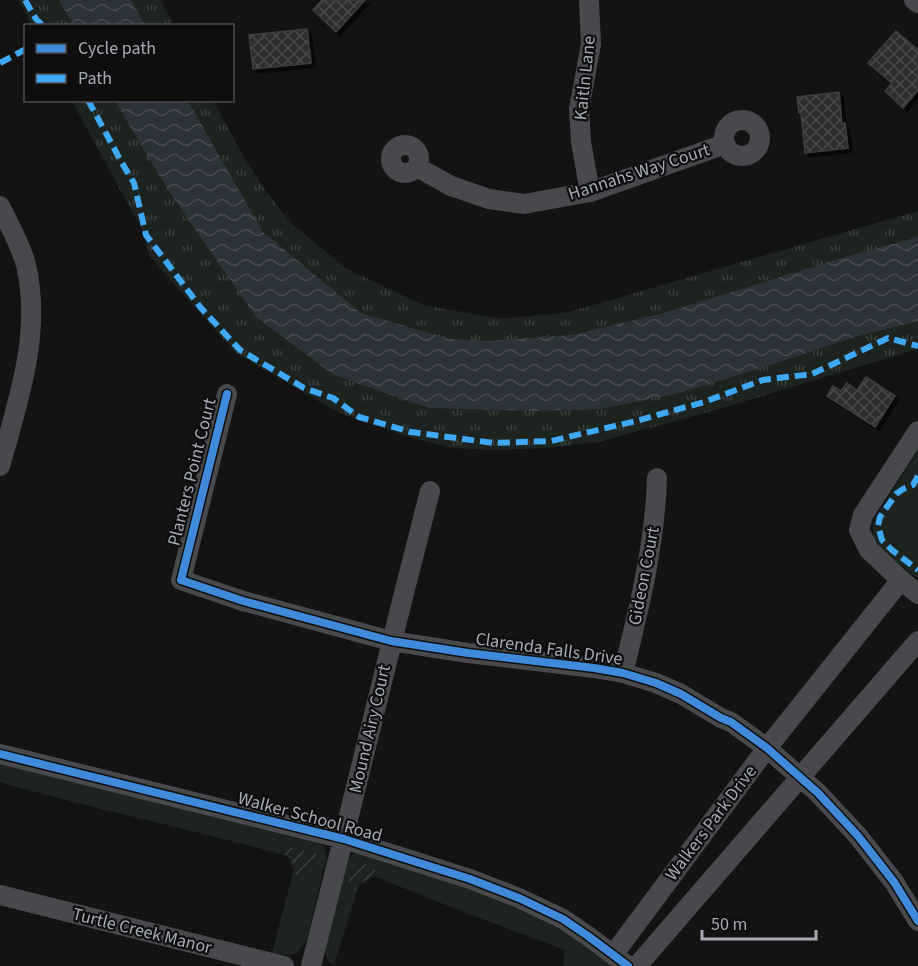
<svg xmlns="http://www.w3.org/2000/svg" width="918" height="966" font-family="'Source Sans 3',sans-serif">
  <defs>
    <pattern id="grass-tufts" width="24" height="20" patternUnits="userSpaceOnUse" patternTransform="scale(1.5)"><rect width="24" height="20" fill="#1d231e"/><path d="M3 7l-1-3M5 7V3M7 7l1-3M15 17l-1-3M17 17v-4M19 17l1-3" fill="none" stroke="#3b403c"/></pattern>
    <pattern id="garden-furrows" width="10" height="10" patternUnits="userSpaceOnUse" patternTransform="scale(1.5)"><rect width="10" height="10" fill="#1d231e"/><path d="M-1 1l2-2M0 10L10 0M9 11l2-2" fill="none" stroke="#3b403c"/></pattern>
    <pattern id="water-waves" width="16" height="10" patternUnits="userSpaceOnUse" patternTransform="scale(1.5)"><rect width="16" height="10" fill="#2b3238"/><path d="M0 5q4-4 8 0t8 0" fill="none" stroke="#474d52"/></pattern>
    <pattern id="building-cross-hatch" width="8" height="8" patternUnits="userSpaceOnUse" patternTransform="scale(1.5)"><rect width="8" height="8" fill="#2e2e2f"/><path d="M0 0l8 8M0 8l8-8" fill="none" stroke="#494a4b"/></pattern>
    <filter id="shadow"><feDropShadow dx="4" dy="4" stdDeviation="0" flood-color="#0009"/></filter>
  </defs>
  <rect width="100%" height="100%" fill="#131314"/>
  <path fill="url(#grass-tufts)" d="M18,0H160L174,25H32Z
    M72,101H214L242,154L265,190L292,224L347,269L423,305L503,319L569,312L918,211V349L709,412L598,442L547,448L493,450L452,448L406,436L339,413L236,353L150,257L143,232Z"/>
  <path fill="#1d231e" d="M918,451V579C906,569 880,553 874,538C872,531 873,525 875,518Z
    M0,762L320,842C329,851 327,860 323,871L307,939C297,957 292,956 272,953L294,869L287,856C192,829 95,810 0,782Z
    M363,851L533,908L620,966H563L565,950L466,913L381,879L373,877L359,885L334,965L328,961L324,949L347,859L354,853Z"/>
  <path fill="url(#garden-furrows)" d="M283,845L297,850L310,851L316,854C316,866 311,872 301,877L296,875L295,868L288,856L276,852Z
    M366,864H370L377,874L358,884L356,891L350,888C346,874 355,870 366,864Z"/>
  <path fill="url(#water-waves)" d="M59,0H131L145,25H73Z
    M115,101H188L263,232L361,313L449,339L488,341L572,335L660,314L845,257L918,237V321L855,337L755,370L679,393L599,409L537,411L429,408L334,375L256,317L168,190Z"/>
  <path fill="url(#building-cross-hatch)" stroke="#3c3d40" stroke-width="1.5" filter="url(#shadow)" d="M322,0H365L336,32L313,10Z
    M307,29L311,63L253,69L249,35Z
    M896,31L918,50V90L903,108L885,91L892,83L868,63Z
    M839,92L842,124L845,123L848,148L805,153L801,113H799L797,97Z
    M866,377L895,396L875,427L827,396L833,386L841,391L847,383L857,390Z"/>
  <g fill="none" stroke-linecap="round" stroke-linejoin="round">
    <path stroke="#48494c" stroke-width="20" d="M589,0L591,44L579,109L581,142L590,192
      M914,0L918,3
      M724 138a18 18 0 1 1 36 0a18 18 0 1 1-36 0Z
      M391 159a14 14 0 1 1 28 0a14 14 0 1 1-28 0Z
      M417,167L451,186L489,199L524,204L590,192L725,144
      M0,206C9,224 21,246 26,265C42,333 18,401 0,466
      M227,394L181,580L243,601L391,641L468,653L594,668L623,673L656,683L681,694L721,718L731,722L767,748L818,793L858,836L894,882L918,921
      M918,431L863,515L859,530L869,550L901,580L918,594
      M623,673C639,609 655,545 657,478
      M0,754L344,839L470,879L519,898L563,919L588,936L628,966
      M0,895L284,966
      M613,955L767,748L901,580
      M311,966C352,808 389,649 430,491
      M637,966L918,641"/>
    <path stroke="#3fa9f5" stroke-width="6" stroke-dasharray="12 6" stroke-linecap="butt" d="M25,0L36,19L43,26
      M0,63L26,49
      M88,100L122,163L134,183L146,235L201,308L240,350L304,388L333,398L359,417L411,432L494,443L551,441L636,421L704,402L763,380L812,374L888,338L918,346
      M918,476L913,485L903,489L896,494L880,517L878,526L882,540L892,550L918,570"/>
    <defs>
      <path id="cycleway" d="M227,394L181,580L243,601L391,641L468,653L594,668L623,673L656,683L681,694L721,718L731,722L767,748L818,793L858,836L894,882L918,921
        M0,754L344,839L470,879L519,898L563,919L588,936L628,966"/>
    </defs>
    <use href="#cycleway" stroke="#0e0e0f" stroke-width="11"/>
    <use href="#cycleway" stroke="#408adc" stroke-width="8"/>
  </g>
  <g text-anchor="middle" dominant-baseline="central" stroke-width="4.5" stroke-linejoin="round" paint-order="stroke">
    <g font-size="18" fill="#a5aab4" stroke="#0e0e0f">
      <text transform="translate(585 78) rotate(-84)">Kaitln Lane</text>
      <text transform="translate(639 172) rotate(-18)">Hannahs Way Court</text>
      <text transform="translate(192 472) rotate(-76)">Planters Point Court</text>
      <text transform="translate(644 576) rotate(-79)">Gideon Court</text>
      <text transform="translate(549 649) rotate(8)">Clarenda Falls Drive</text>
      <text transform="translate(370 729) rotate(-77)">Mound Airy Court</text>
      <text transform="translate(310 817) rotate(15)">Walker School Road</text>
      <text transform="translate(711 823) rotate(-53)">Walkers Park Drive</text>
      <text transform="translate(142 931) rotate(14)">Turtle Creek Manor</text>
    </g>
  </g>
  <rect x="24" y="24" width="210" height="78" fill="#0e0e0f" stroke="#4a4c51" stroke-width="1.5"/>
  <rect x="36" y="44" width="30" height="9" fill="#408adc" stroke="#4a4c51" stroke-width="1.5"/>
  <text x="78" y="54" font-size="18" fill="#a5aab4">Cycle path</text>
  <rect x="36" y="74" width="30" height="9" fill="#3fa9f5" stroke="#4a4c51" stroke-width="1.5"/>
  <text x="78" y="84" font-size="18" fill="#a5aab4">Path</text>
  <path d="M702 930v9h114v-9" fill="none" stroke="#a5aab4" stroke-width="3"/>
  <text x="711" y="930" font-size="18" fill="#a5aab4" stroke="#0e0e0f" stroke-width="4.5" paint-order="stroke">50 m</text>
</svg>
